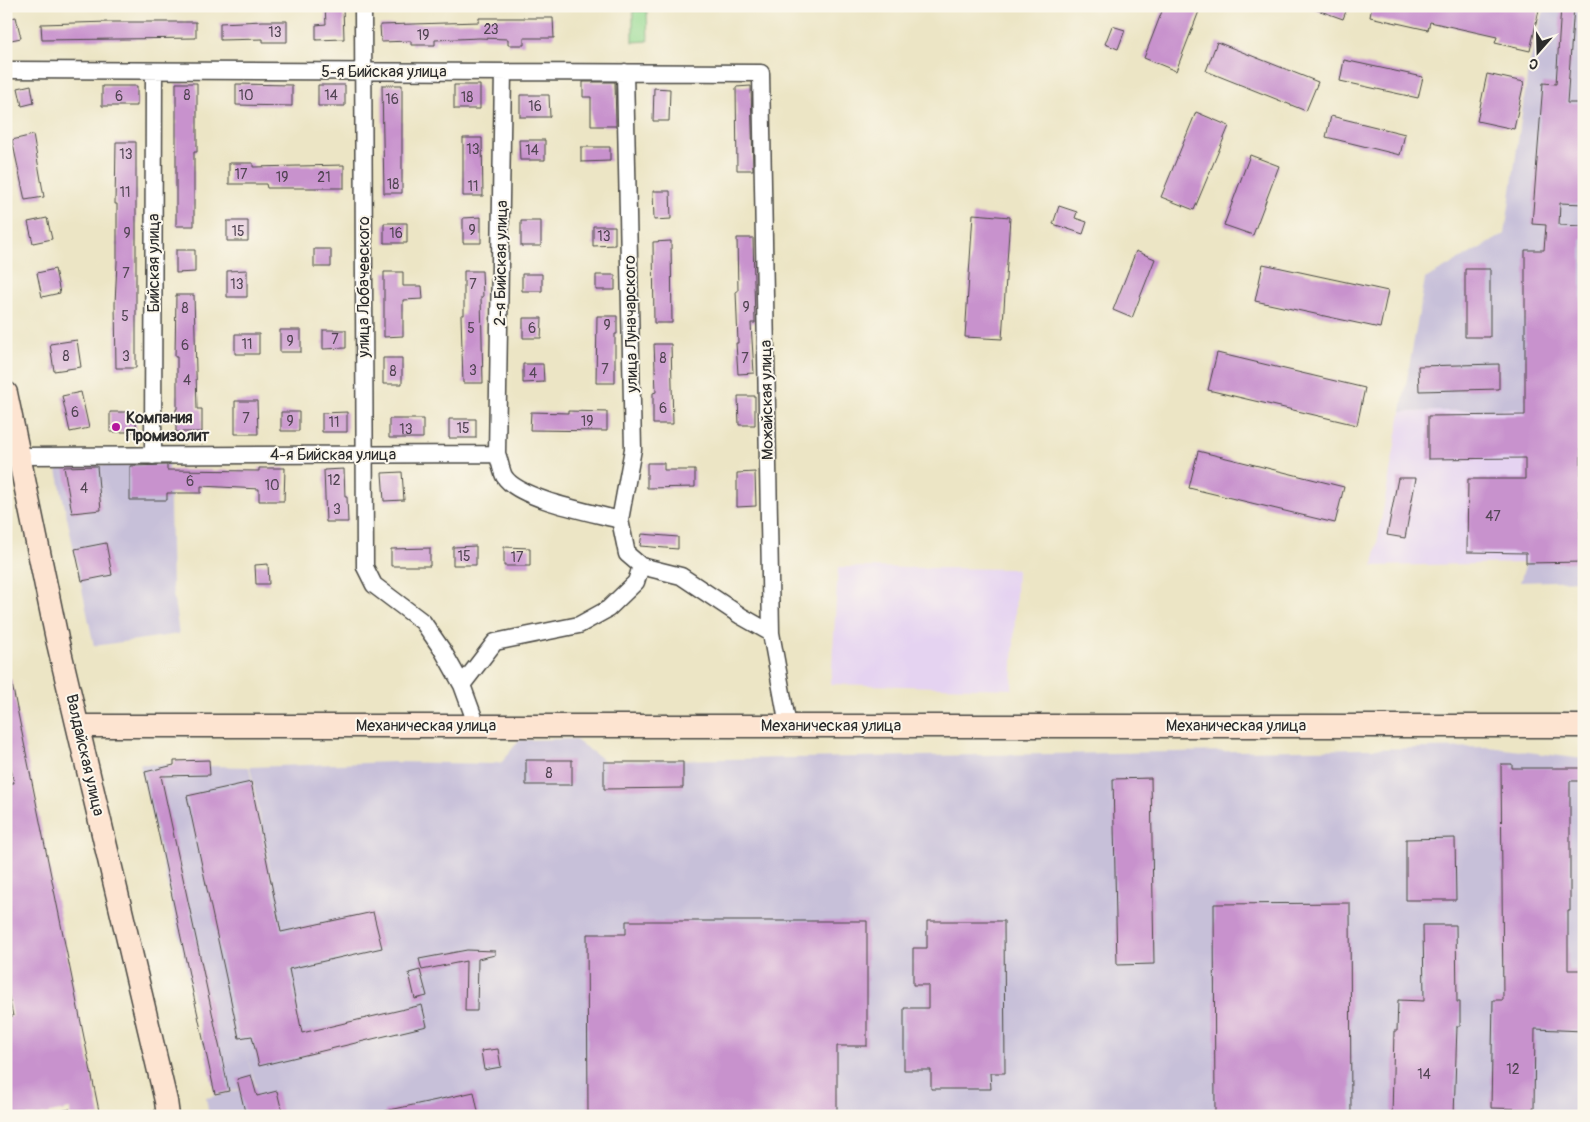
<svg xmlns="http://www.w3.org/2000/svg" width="1590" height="1122" font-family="Pangolin,sans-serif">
  <rect width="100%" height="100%" fill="#fbf7ec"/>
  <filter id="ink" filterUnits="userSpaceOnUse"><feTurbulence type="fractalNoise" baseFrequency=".02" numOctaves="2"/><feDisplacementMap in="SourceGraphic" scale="10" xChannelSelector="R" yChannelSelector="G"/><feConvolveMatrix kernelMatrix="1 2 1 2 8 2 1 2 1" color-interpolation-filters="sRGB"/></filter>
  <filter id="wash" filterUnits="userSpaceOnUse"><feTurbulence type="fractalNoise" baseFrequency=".0096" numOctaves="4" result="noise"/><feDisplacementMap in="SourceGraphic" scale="20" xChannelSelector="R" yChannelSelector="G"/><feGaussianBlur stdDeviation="1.12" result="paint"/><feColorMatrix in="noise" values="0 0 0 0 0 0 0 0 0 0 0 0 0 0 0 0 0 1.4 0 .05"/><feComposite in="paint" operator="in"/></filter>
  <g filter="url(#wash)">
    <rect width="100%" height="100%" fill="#ece5c5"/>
    <path fill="#e5d3f1" d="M1525,409L1526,563L1373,566L1401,412Z
      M838,567L1017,569L1012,689L831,684Z"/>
    <path fill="#c7c0d9" d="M1545,6H1584V580L1520,582L1526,563L1525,409L1401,412L1425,279L1505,234L1528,70Z
      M169,464L172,587L179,634L94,646L56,465Z
      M574,739L605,761L1489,747L1584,759V1116H209L206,1098L256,1086L246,1051L255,1085L215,1095L140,764L249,767L304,1038L250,767L394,762L492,764L502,762L519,740Z"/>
    <path fill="#97da92" stroke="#61825e" d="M633,11H647L648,41L633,42Z"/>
    <g id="blocks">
      <path fill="#c892cd" d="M325,6H343L344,39L316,40V25L326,24Z
        M1164,6H1201L1176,71L1144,58Z
        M1312,6H1348L1343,19L1312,8Z
        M1372,6H1523L1539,10L1530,51L1495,43L1497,37L1430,22L1428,30L1370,17Z
        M1561,6H1574L1567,103H1584V204L1560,203L1559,225L1584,226V238H1581V537H1584V562L1526,563V553L1467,552L1468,479H1525V458L1428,459V416L1525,415V250H1544L1546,225L1532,224L1543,83L1556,84Z
        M16,17L21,38L6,41V19Z
        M479,18H553L554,38H524V45H508V39L479,38L435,40V45H411V41L381,42L380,25L479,22Z
        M263,21H287V42H263V39L220,40V23Z
        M109,22H196V38L42,40L41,24Z
        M1112,26L1125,30L1118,49L1105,44Z
        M1217,42L1318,82L1306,111L1206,71Z
        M1344,60L1423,77L1418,98L1340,81Z
        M1487,74L1524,82L1514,129L1477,121Z
        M583,82H615L616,126H591V97H583Z
        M176,83H197V152H194V226H176Z
        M236,84L292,85V106L236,105Z
        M31,85L34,103L22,106L18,88Z
        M318,85H345V106H318Z
        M382,85H402V193H384Z
        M454,85H480V109H454Z
        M102,86H137V106H102Z
        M751,86L753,170H737L736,87Z
        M654,88L670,89L669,121H653Z
        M520,95H549L550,117H520Z
        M1196,112L1229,126L1194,210L1161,197Z
        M1331,116L1405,134L1400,155L1326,137Z
        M33,135L44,197L25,200L12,140Z
        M463,138H482L483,196H463Z
        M519,140H545V160H520Z
        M116,142H136V368H116L115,304L117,262V204H115Z
        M581,147H610V161L581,162Z
        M1250,155L1279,166L1253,235L1224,225Z
        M229,163H253V167L344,165V188H267L266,184H229Z
        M653,191H670L671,219L654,220Z
        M1059,206L1077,212L1075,218L1087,222L1083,234L1053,224Z
        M973,214L1010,217L1002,339L965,337Z
        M481,217V243H463V218Z
        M47,218L52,239L33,243L28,222Z
        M227,221H248V241H227Z
        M521,221H541V246H521Z
        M384,223H407V243H384Z
        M593,226H615V245L593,246Z
        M737,238H753L755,323H751L754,373L738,374L736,343H738L736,291H738Z
        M671,241L672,323H654L653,242Z
        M314,249H331V267H314Z
        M176,250H195V272L176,273Z
        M1136,251L1155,259L1132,318L1113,310Z
        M1263,264L1388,291L1380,328L1255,301Z
        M55,269L60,293L42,297L37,273Z
        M1465,269H1490V337H1465Z
        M247,270V297H227V271Z
        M464,271H482L483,297H481L483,383H463L461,315H464Z
        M384,272H403V286H422L423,299L403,300V336L384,337Z
        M522,274H542V291H522Z
        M596,275H615V290H596Z
        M176,295H194L197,409H202V432H176V409H177V357H175Z
        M597,316H617V334H615V383H596Z
        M523,318H542L541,338H523Z
        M280,330H301V352H280Z
        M323,330H346V348L323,349Z
        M235,334H259V354H235Z
        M77,340L81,367L54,371L50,344Z
        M654,344H671L673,424H653V393L656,392Z
        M1217,353L1365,388L1357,425L1208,390Z
        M383,358H402V384H383Z
        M523,364H543L544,382L523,383Z
        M1499,364V389L1419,391L1418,366Z
        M81,392L89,428L70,432L62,396Z
        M738,396H755V425H739Z
        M235,401H257L258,434H235Z
        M568,411L607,412V431L530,430L531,412L568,413Z
        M110,412H136V432H110Z
        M281,412H299V431H281Z
        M347,412V432H322V413Z
        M389,419H423V438H389Z
        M449,419H476V438H449Z
        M1198,451L1344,487L1335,523L1189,488Z
        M647,463H664V470H695V487L647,488Z
        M167,465V470L259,471V468H285L284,501H259V489L201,486V493H167V500H130V466Z
        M97,466L101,510L72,513L64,467Z
        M344,469L345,497H347L348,522H326L324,470Z
        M402,472L404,500L384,501L382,473Z
        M755,472L756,506L737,507V473Z
        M1398,478H1416L1405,538L1387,535Z
        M642,534L678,537V549L640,546Z
        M106,543L112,575L82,581L75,549Z
        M476,546V565H453V547Z
        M504,547L530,548V566H504Z
        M430,548V566H391V549Z
        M268,564L269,584H256L255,565Z
        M11,679L100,1116H70V1109L36,1116H6V1017L13,1016L6,983V783H14L6,746V680Z
        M209,760L210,775L161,776L229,1091L215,1094L145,772L174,765V761Z
        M526,760H572V785H526Z
        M604,762H683V788L604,789Z
        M1501,764H1512V768H1584V781H1570V911H1568V970H1584V1031L1535,1029L1534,1109L1491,1108L1493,1000H1503Z
        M1151,778L1154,964L1117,965L1113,779Z
        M251,782L281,932L373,912L382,948L289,969L302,1033L422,1005L427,1026L259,1066L252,1036L239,1038L187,796Z
        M1455,838L1456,900H1406V839Z
        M1350,903L1351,1116H1215L1214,904Z
        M626,921H867V1046H837V1116H588L587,934H626Z
        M927,921H1004L1005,1073H990L991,1089H931V1070H904V1008H928V985H913V948H927Z
        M1423,925H1456L1457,1002H1460V1026H1457L1454,1116H1392L1394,1031H1397L1398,1000L1424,1001Z
        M467,950L495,951V955L478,959L477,1011H465L466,961L422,970L419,959Z
        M420,970L427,996L415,999L409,973Z
        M498,1049L501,1067L484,1070L481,1051Z
        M251,1075L257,1096L277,1091L283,1116H246L237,1079Z
        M474,1092L479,1116H385V1111Z"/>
    </g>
  </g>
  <g filter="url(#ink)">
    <use href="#blocks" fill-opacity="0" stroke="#484742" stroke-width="1"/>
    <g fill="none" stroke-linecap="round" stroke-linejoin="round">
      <defs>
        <path id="street" d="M363,6L365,567L374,585L423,622L443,651L462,685L477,726
          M6,70L761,73L771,633L788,726
          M625,72L633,449L620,520L627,554L641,566L681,576L741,616L771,633
          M497,454L503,72
          M19,456L497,454C500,461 501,470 504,476C517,499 594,513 620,520
          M153,456L154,71
          M462,685L495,642L579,625L608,609L636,582L641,566"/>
        <path id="secondary" d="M6,393L57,639L166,1101L168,1116
          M78,726H1584"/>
      </defs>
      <use href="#street" stroke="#484742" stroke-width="19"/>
      <use href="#secondary" stroke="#484742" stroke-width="25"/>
      <use href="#street" stroke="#fff" stroke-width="16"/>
      <use href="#secondary" stroke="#fde4d1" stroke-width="22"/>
    </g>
  </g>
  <circle fill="#b5179e" stroke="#fbf7ec" stroke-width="2" cx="116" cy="427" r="5"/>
  <g text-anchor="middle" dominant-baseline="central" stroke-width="4" stroke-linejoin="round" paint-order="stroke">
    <g font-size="14" fill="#524554">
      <text x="491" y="29">23</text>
      <text x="275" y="32">13</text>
      <text x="423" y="35">19</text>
      <text x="187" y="95">8</text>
      <text x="246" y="95">10</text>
      <text x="331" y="95">14</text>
      <text x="119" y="96">6</text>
      <text x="467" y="97">18</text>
      <text x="392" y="99">16</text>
      <text x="535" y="106">16</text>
      <text x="473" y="149">13</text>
      <text x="532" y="150">14</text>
      <text x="126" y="154">13</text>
      <text x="241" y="174">17</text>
      <text x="282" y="177">19</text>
      <text x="324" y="177">21</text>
      <text x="393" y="184">18</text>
      <text x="473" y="186">11</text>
      <text x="125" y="192">11</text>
      <text x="472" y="230">9</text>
      <text x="238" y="231">15</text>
      <text x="127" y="233">9</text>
      <text x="396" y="233">16</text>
      <text x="604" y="236">13</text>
      <text x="126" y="273">7</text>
      <text x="237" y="284">13</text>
      <text x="473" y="284">7</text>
      <text x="746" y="307">9</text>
      <text x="185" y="308">8</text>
      <text x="125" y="316">5</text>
      <text x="607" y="325">9</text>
      <text x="471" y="328">5</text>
      <text x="532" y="328">6</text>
      <text x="335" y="339">7</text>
      <text x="290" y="341">9</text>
      <text x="247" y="344">11</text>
      <text x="185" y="345">6</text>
      <text x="66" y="356">8</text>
      <text x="126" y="356">3</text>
      <text x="663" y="358">8</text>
      <text x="745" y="358">7</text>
      <text x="605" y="369">7</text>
      <text x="473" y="370">3</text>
      <text x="393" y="371">8</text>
      <text x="533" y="373">4</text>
      <text x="187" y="380">4</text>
      <text x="663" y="408">6</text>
      <text x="75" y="412">6</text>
      <text x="246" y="418">7</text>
      <text x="290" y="421">9</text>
      <text x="587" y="421">19</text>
      <text x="334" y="422">11</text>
      <text x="463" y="428">15</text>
      <text x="406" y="429">13</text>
      <text x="334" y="480">12</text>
      <text x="190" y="481">6</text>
      <text x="272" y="485">10</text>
      <text x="84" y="488">4</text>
      <text x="337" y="509">3</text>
      <text x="1493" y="516">47</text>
      <text x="464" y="556">15</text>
      <text x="517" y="557">17</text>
      <text x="549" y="773">8</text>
      <text x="1513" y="1069">12</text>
      <text x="1424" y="1074">14</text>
    </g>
    <g font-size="16" fill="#2b2b2b" stroke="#fbf7ec">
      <text x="384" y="72">5-я Бийская улица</text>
      <text transform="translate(154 263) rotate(-90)">Бийская улица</text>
      <text transform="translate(501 263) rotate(-89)">2-я Бийская улица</text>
      <text transform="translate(364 287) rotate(-90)">улица Лобачевского</text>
      <text transform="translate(631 324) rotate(-91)">улица Луначарского</text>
      <text transform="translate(767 400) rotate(-91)">Можайская улица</text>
      <text x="333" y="455">4-я Бийская улица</text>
      <text x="426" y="726">Механическая улица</text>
      <text x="831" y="726">Механическая улица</text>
      <text x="1236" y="726">Механическая улица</text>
      <text transform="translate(85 755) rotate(77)">Валдайская улица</text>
    </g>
    <g font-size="16" font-weight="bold" fill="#2b2b2b" stroke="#fbf7ec" text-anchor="start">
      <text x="126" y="418">Компания<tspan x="126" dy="18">Промизолит</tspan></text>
    </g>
  </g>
  <rect width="1590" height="1122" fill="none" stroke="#fbf7ec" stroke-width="25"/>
  <g transform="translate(1538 52) rotate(200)" stroke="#fbf7ec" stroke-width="4" paint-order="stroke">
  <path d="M0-4L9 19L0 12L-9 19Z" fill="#2b2b2b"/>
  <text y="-8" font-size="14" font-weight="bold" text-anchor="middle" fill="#2b2b2b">С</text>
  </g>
</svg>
